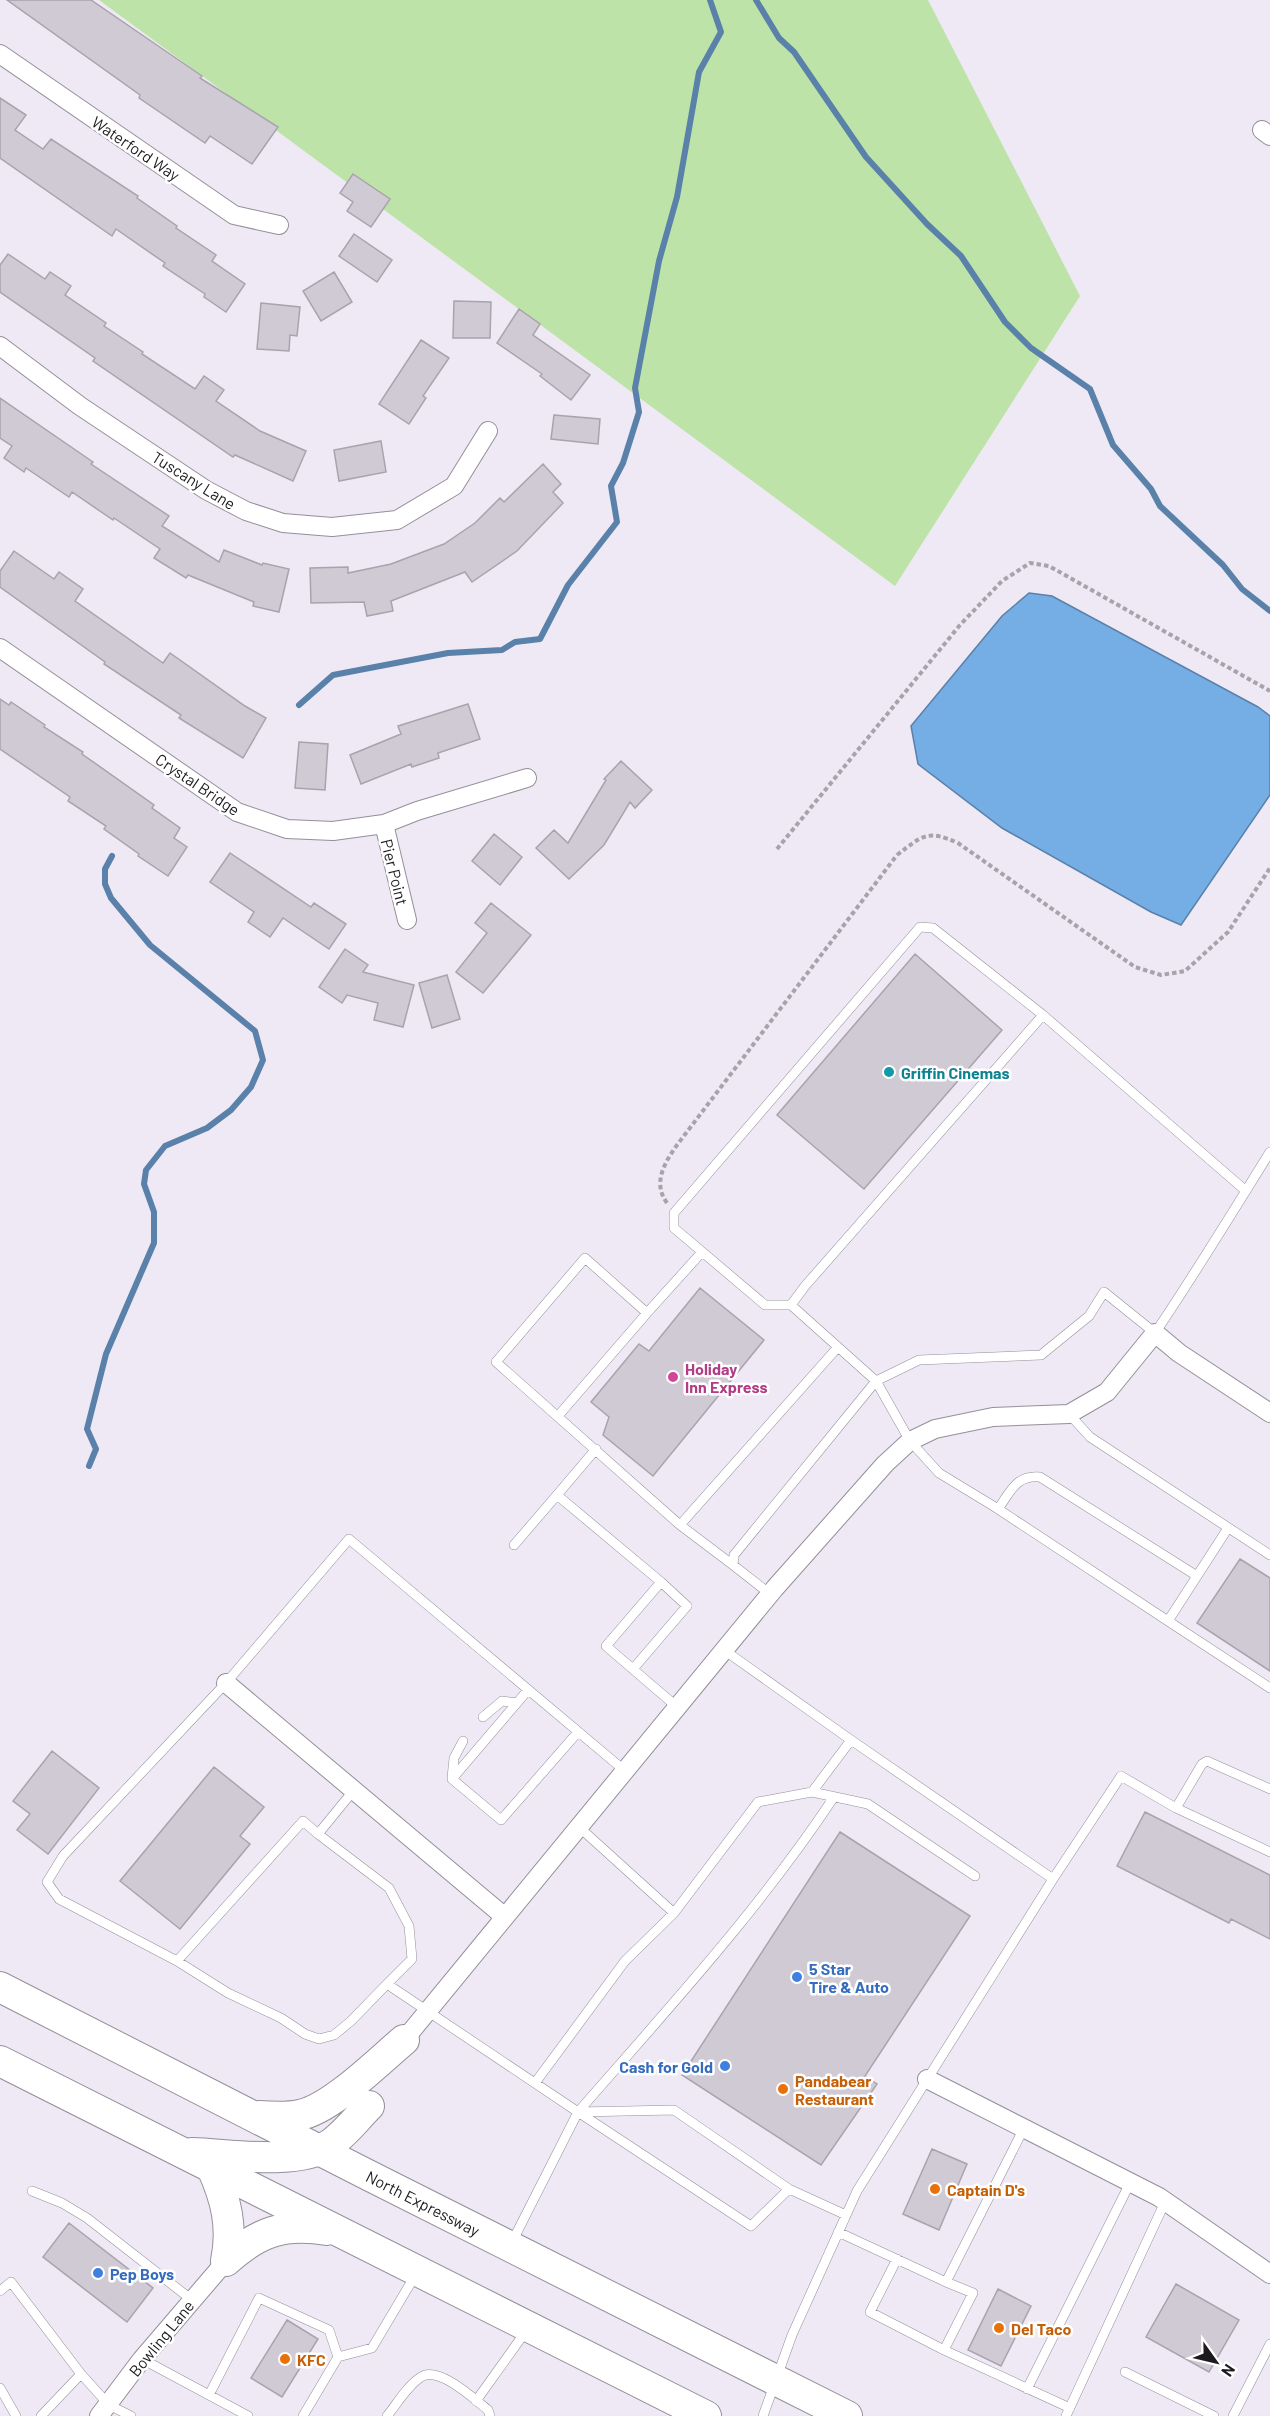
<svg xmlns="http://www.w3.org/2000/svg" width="1270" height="2416" font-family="Barlow,sans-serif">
  <rect width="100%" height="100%" fill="#eee9f4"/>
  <path fill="#bde3a8" d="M99,0H928L1080,296L895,586Z"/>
  <path fill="#75ade5" stroke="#5a81a9" stroke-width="1.5" d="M1029,593L1052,596L1258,707L1270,716V795L1181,925L1151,912L1002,828L918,764L911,726L1002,616Z"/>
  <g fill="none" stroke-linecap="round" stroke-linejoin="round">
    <path stroke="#5a81a9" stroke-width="6" d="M756,0L779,38L794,52L866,157L927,224L961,256L1005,322L1031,348L1090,389L1113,445L1151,489L1160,506L1223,565L1242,589L1270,611
      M299,705L333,675L448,653L502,650L515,642L540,639L568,585L617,522L611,486L623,463L639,412L635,388L659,261L677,197L699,72L721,32L710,0
      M89,1466L96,1449L87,1429L106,1354L154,1243V1212L144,1184L146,1170L165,1146L207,1128L231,1110L251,1087L263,1060L255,1031L150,945L111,898L105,884V869L112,856"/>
  </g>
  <path fill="#d0cad5" stroke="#a8a3ad" stroke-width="1.5" d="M7,0H91L202,76L200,78L278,127L252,164L210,136L205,143L139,98L140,95Z
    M0,98L26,115L15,130L43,149L51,139L138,196L137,198L177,226L176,228L216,255L212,261L245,284L226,312L204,297L205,294L163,266L165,263L116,229L112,236L0,158Z
    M353,174L390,199L371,227L347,211L353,202L340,193Z
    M354,234L392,260L377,282L339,256Z
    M8,254L45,279L50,272L71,286L65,295L106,323L104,326L143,352L142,354L195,389L204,376L224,390L216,401L260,431L306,451L293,481L235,455L233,457L93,361L95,358L0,292V265Z
    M334,272L352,302L321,321L303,291Z
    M454,301L491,302L490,338H453Z
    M261,303L300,307L297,336L290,335L289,351L257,349Z
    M519,309L540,324L533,335L590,375L571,400L540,376L542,374L497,343Z
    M421,340L449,358L423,396L426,398L409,424L379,404Z
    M0,398L93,462L91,464L169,516L162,526L219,562L224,550L262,565L263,563L289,569L279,612L253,606L254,602L188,575L186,578L154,558L160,549L114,518L113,520L72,492L69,497L26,468L24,472L4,458L12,446L0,438Z
    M554,415L600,419L598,444L551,439Z
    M381,441L386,472L339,481L334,450Z
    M543,464L561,484L553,492L563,503L517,551L472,582L465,572L391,601L393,611L367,616L364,602L311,603L310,568L348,567V573L391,564L444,544L475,523L500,498L504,502Z
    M14,551L54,579L59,572L83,589L75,601L163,663L170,653L245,706L266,718L243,758L179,718L181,715L104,664L105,662L0,587V571Z
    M0,699L9,705L11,702L45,725L44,727L83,752L82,754L154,805L152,808L180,828L174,838L187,847L168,876L138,856L139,854L104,829L106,826L68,801L70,797L0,749Z
    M468,704L480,739L438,753L439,758L412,767L411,764L361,784L350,755L401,734L398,726Z
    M299,742L328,744L325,790L295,788Z
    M621,761L652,790L635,808L630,802L604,845L569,879L536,848L554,830L568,843L606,780L604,779Z
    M494,834L522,857L500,885L472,861Z
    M230,853L311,907L314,903L346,924L329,949L283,918L270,937L248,922L254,912L210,882Z
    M491,903L531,935L483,993L456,972L487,933L475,923Z
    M345,949L368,965L363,972L414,985L403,1027L374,1020L378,1003L347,995L342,1003L319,987Z
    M915,954L1002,1030L864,1189L777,1115Z
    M447,975L460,1019L432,1028L419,983Z
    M700,1288L764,1340L653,1476L603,1435L609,1417L591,1402L639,1344L649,1351Z
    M1240,1559L1270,1578V1671L1197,1623Z
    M52,1751L99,1788L48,1854L17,1830L30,1814L13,1801Z
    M214,1767L264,1807L240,1836L250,1844L180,1929L120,1881Z
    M1145,1812L1270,1875V1939L1231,1919L1229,1923L1117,1866Z
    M840,1832L970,1916L865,2076L877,2084L821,2165L682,2075Z
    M932,2149L967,2164L939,2230L903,2214Z
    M69,2223L153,2288L127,2322L43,2257Z
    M1176,2284L1239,2320L1209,2372L1146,2337Z
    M998,2289L1031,2306L1001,2366L968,2350Z
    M287,2320L318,2339L282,2397L251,2378Z"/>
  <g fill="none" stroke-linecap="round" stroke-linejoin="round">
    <defs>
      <path id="service" d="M1246,1191L1043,1015L805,1286L791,1305L876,1381L919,1360L1041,1355L1089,1316L1104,1292L1155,1333C1195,1274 1232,1213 1270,1152
        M702,1252L647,1313L585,1258L496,1362L680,1525L733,1565
        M791,1305H765L674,1228V1213L920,927L933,928L1043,1015
        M1069,1414L1090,1437L1270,1555
        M558,1416L647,1313
        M596,1449L557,1495L661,1582L606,1646L677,1707
        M998,1509C1011,1491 1016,1475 1040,1477L1197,1576
        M680,1525L838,1347
        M514,1545L557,1495
        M770,1594L733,1565L734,1555L876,1381L910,1441L939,1473L995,1507L1168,1621L1228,1528
        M1168,1621L1270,1688
        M724,1650L851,1740L1053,1879
        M633,1669L687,1606L661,1582
        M528,1690L452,1779L501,1820L578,1732
        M483,1717L502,1701L517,1703
        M452,1778L454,1758L463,1741
        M354,1790L318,1834L389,1888L409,1926L412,1959L387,1984L578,2112L512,2242
        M812,1792L868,1804L975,1876
        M1176,1808L1202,1764L1207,1761L1270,1789
        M579,1827L674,1913L758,1802L812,1792L851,1740
        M177,1961L303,1821L318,1834
        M387,1984L351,2021L334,2035L319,2039L305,2034L281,2018L228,1993L177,1961L59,1899L47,1882L63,1856L226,1683L349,1539L625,1771
        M535,2083L625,1961L674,1913
        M578,2112C667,2010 759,1910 834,1797
        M578,2112L674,2110L789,2189L846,2215
        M578,2112L751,2226L789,2189
        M32,2191L62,2203L87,2218L192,2300
        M838,2232L946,2282L1024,2128
        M897,2259L870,2312L944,2350
        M946,2282L973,2293L944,2350L1070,2408
        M0,2291L11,2282L81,2374L109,2405L131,2416
        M142,2359L248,2416
        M1125,2372L1214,2416
        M0,2388L16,2416
        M1027,2389L1130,2183
        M209,2395L259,2298L329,2330L338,2357
        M476,2401L526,2331
        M41,2416L81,2374
        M303,2416L338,2357L372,2348L416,2274
        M387,2416C397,2404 407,2386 421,2377C438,2365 474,2399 488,2410L490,2416
        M763,2416L792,2335L857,2191L1053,1879L1121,1776L1176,1808L1270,1852
        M1066,2416L1165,2202
        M1233,2416L1270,2344"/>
      <path id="minor" d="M0,54L234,215L279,225
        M1262,130L1270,136
        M0,346L80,406L206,490L246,511L283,523L332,527L397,520L454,486L488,431
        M0,648L237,812L287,829L333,831L384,824L417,811L527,778
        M384,824L407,920
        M226,1683L505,1917
        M404,2040L775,1588L885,1464L910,1441L935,1429L993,1417L1069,1414L1107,1392L1155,1333L1179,1353L1270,1413
        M927,2079L1159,2197L1270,2274
        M99,2416L142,2359L226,2261"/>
      <path id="trunk" d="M0,1987L366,2174L847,2416
        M0,2061L706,2416
        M259,2116C272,2117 286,2118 300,2115C331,2109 379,2061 404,2040
        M192,2153C231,2154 296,2166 329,2145C344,2135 356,2119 369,2106
        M212,2168C226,2199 233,2227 226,2261
        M226,2261C258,2232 283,2223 327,2230"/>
    </defs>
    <use href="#service" stroke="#948f99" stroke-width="10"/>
    <use href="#minor" stroke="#948f99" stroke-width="20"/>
    <use href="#trunk" stroke="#948f99" stroke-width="32"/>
    <path stroke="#a7a3ac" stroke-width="4" stroke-dasharray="4.5 3" stroke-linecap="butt" d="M777,849L960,625L1002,581L1030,563L1049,566L1270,691
      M667,1203C652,1183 665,1162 677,1145L897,855C922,836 927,829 958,843L1135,967L1161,975L1185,971L1228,932L1270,868"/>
    <use href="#service" stroke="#fff" stroke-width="9"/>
    <use href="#minor" stroke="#fff" stroke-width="18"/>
    <use href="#trunk" stroke="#fff" stroke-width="30"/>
  </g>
  <circle fill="#0f9aa8" stroke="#fff" stroke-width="2" cx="889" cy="1072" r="6"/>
  <circle fill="#d1479c" stroke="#fff" stroke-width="2" cx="673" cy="1377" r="6"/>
  <g fill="#3f7fe0" stroke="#fff" stroke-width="2">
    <circle cx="797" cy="1977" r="6"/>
    <circle cx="725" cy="2066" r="6"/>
    <circle cx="98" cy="2273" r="6"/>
  </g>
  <g fill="#e8710a" stroke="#fff" stroke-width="2">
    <circle cx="783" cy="2089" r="6"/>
    <circle cx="935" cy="2189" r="6"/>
    <circle cx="999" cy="2328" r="6"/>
    <circle cx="285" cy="2359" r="6"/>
  </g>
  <g text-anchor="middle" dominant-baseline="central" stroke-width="5" stroke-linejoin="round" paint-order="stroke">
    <g font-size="16" fill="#1c1a1e" stroke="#fff">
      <text transform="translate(136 148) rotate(34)">Waterford Way</text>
      <text transform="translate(194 480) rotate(32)">Tuscany Lane</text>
      <text transform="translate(198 784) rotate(34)">Crystal Bridge</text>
      <text transform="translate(395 872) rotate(76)">Pier Point</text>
      <text transform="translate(423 2203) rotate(27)">North Expressway</text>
      <text transform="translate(161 2338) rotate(-51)">Bowling Lane</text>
    </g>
    <g font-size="16" font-weight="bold" fill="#0d838f" stroke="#fff" text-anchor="start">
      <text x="901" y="1072">Griffin Cinemas</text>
    </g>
    <g font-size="16" font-weight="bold" fill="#b23c85" stroke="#fff" text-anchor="start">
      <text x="685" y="1368">Holiday<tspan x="685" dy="18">Inn Express</tspan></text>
    </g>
    <g font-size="16" font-weight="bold" fill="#366cbe" stroke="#fff" text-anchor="start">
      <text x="809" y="1968">5 Star<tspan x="809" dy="18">Tire &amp; Auto</tspan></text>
      <text x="713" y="2066" text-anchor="end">Cash for Gold</text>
      <text x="110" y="2273">Pep Boys</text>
    </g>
    <g font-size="16" font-weight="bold" fill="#c56008" stroke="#fff" text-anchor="start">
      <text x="795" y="2080">Pandabear<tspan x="795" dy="18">Restaurant</tspan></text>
      <text x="947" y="2189">Captain D's</text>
      <text x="1011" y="2328">Del Taco</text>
      <text x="297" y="2359">KFC</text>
    </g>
  </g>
  <g transform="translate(1216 2362) rotate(124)" stroke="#ffffff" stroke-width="4.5" paint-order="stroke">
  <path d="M0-4.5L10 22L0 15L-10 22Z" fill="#1c1a1e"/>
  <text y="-9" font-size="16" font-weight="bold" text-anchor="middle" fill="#1c1a1e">N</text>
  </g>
</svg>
